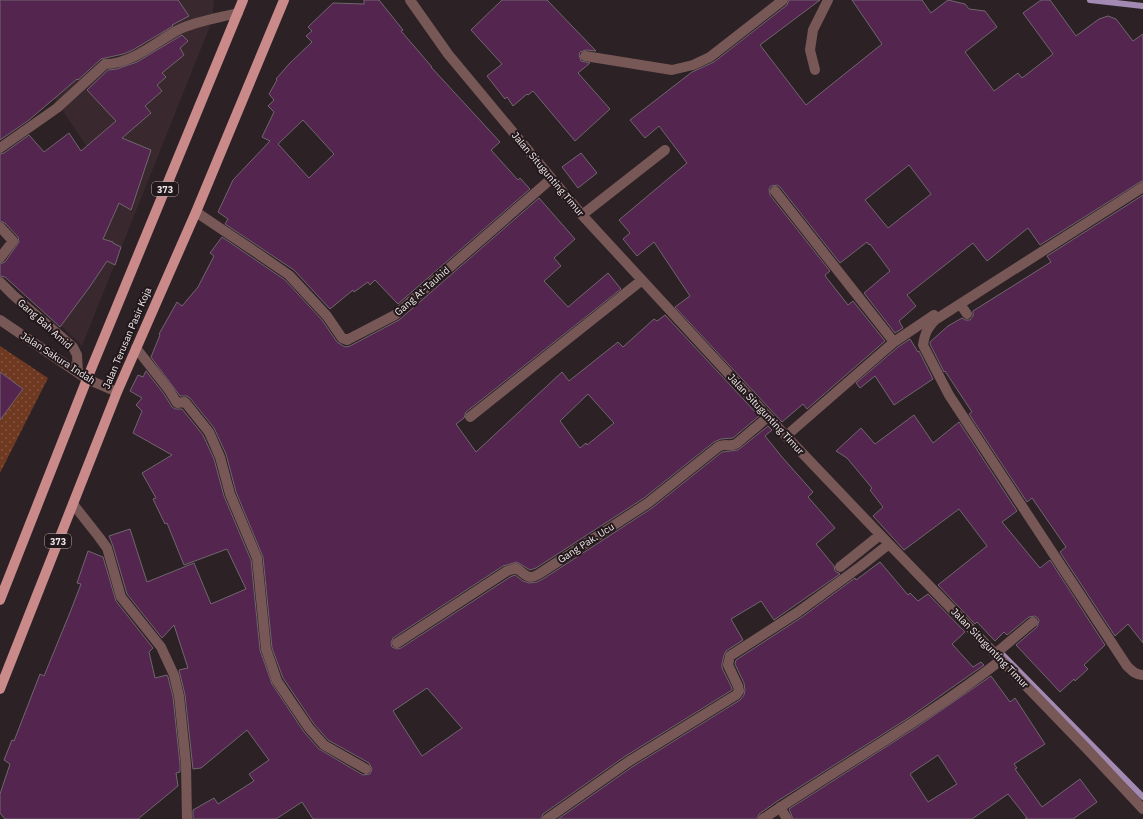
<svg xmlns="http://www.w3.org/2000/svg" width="1143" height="819" font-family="'IBM Plex Sans',sans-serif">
  <defs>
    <pattern id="grass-dots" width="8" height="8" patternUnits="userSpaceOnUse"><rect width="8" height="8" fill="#6e3821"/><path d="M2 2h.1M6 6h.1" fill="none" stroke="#835541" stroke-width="1.8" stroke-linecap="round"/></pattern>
  </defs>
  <rect width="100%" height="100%" fill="#2c2125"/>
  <path fill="#3a282f" d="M164,0H214L212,21L82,346L39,305L99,165L47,87L112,61L176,23Z"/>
  <path fill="url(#grass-dots)" d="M0,346L48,378L0,473Z"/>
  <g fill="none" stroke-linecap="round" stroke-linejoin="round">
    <path stroke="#a28ab2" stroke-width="6" d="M1090,0L1143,6
      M1001,653L1143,797"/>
  </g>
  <path fill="#54254f" stroke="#70666e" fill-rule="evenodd" d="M0,0H178L189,16L172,25L173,26L131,51L123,54L101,59L78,80L77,79L29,120L0,140Z
    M364,0H379L403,30L401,31L432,67H431L500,142L491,150L518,180L520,178L530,189L398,304L375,280L370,285L368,282L354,292L353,290L330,309L294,270L225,224L228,219L218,212L233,180L270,141L262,137L274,112L268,106L274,100L269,94L277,80L276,79L289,64L312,42L306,36L312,31L308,27L333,3L364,4ZM303,120L334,154L309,178L278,144Z
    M502,0H547L596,51L586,50L580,52L579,55L581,61L590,63L578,73L610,109L575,141L533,91L528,95L527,94L513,106L507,97L505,99L487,76L502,64L471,30Z
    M789,0H820L760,45L806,105L882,44L852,0H922L931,13L948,0L965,4L969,9L985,11L997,27L965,52L994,91L1018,73L1022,78L1053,54L1023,13L1041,0H1050L1076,36L1099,19L1108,16L1116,19L1133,41L1143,34V181L1140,182L1040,245L1028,228L987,261L973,243L907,295L916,306L899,321L903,328L895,333L864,293L890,271L870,244L869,245L867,242L840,263L780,187L777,185L771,186L769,189L770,195L830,271L825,275L826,277L848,305L853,301L885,341L807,409L803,404L782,422L675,307L690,296L654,242L637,256L623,239L630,233L619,220L687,163L659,126L645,138L630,120L692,72L714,62L787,5ZM909,165L931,194L888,228L865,200Z
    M182,35L188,41L180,48L184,55L162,73L166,77L157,85L162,91L145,106L151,113L122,138L151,150L131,210L119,203L103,239L113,242V243L121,247L115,265L107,261L91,285L60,327L5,277L0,276V264L5,262L19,242L18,237L5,223L0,221V154L4,153L29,135L44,152L69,133L81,151L116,121L87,90L108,70L117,69L137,62Z
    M581,153L597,173L578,188L562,167Z
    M1143,195V643L1128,624L1115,636L1060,552L1066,547L1032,498L1027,502L969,414L972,412L945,371L944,372L930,344V342L948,326L962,318L965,320H970L973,316V311L1051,262L1047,256Z
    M539,198L575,239L554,258L561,266L544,281L568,307L608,273L621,289L466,412L464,418L456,424L476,452L562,372L569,381L618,342L623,347L654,319L657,321L665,315L759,416L733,438L721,439L714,442L644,498L536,568L530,570L517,562L503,566L393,638L391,643L392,647L397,649L401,648L510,577L515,575L523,581L529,583L537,582L543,579L652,508L722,452L738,450L768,426L772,430L765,436L782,457L813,492L808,497L835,528L816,544L834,566L835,571L840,574L774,620L761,601L731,619L743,640L726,651L724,655L722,664V668L732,688V690L624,757L543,814L541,819H313L302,802L276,819H193V810L214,798L218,804L254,781L249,774L269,760L247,730L201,768L193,769L185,695L179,670L188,668L174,625L162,638L127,594L113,546L109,536L130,529L147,582L194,563L211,604L246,589L227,549L184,565L167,523L165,524L153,499L156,498L142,473L172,455L133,433L142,411L136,405L142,398L130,391L138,375L143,377L146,371L164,394L172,407L175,409H182L203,435L214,459L224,496L251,560L260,650L272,684L304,732L319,749L363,775L370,774L372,769L369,763L328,740L314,724L283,678L272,648L263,557L236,492L226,454L214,428L190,398L187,396H180L151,357L160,335L159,334L177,302L182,306L198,287L214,256L210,253L222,237L285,280L322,320L337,342L345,347L350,346L399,320ZM588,394L614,423L587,445L586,443L580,448L560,421ZM427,688L462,728L422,756L393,711Z
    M910,339L918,352L919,351L933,379L894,405L875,376L860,388L856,383L898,347Z
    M0,372L23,389L0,420Z
    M914,415L933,443L959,422L1017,511L1002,522L1040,568L1050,560L1105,645L1084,665L1088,669L1075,681L1074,679L1060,692L1016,645L1037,627L1039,621L1038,618L1035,616L1029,617L1007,635L1004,632L995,641L977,622L975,624L938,585L987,546L959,509L904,550L873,516L883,507L870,490L872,488L847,458L836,451L861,428L875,444Z
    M88,551L103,557L116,601L153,648L149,652L155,678L167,675L168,677L173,697L180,764V772L176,773L178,786L138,819H5L0,813V794L10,764L4,760L12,740L14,741L40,674L44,676L71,610L81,584L77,583Z
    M880,562L908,595L910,593L918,601L928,594L965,632L952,644L973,667L981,662L984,665L910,717L776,802L759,814L757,819H558L632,767L740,700L744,695L745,690L744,683L735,664L736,660L802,617L855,578L856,580Z
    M991,676L1010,702L1015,698L1045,744L1014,764L1017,768L1015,769L1042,807L1080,779L1097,802L1073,819H1025L1027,818L1008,794L972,819H793L789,809L917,727ZM938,755L957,784L928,802L910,774Z"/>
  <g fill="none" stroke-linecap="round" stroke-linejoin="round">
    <path stroke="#775857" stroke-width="10" d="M410,0L448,54L582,215L786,436L889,544L1087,749L1143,809
      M585,56L672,70L693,65L710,57L783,0
      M815,70L810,50L813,30L828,0
      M0,148L57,108L105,64C132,64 156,42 178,30C196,21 218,18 238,13
      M1143,187L935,320C927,329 925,333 923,345L949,395L1127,666C1132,671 1136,675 1143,675
      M775,191L894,342L786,436
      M196,212L260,255L289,275L327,316L342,338L347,340L395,315L551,179
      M582,215L665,150
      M0,227L13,241L0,258
      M0,282L13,295L73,347L77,355L78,373
      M960,304L967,314
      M0,320L87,379L117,392
      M894,342L934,315
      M136,348L169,390L177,403L185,402L209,432L220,457L230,494L257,558L266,649L277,681L309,728L324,745L366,769
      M470,417L642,280
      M73,504L99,537L107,548L121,597L161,647L174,675L179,696L186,764L187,819
      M840,567L880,535
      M397,643L507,571L516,568C526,574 527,581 539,574L648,503L718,447C724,443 730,447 736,444L768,417
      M995,654L1033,622
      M780,807L787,819
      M547,819L628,762L736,695L739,691L738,686L728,665L730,656L798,612L861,566L889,544
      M763,819C842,765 926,719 1001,660"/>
    <path stroke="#ca8a8a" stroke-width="10" d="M0,600L87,379L243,0
      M0,689L117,392L196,212L284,0"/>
  </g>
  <g text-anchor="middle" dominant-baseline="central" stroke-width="4" stroke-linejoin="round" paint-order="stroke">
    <g fill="#22181b" stroke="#b2a9ab" stroke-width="1">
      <rect x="152" y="182" width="26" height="14" rx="3"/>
      <rect x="45" y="534" width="26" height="14" rx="3"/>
    </g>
    <g font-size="9" font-weight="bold" fill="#efe7e9">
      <text x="165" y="189">373</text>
      <text x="58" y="541">373</text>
    </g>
    <g font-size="10" fill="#efe7e9" stroke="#22181b">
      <text transform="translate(548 174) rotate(50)">Jalan Situgunting Timur</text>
      <text transform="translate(422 291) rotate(-41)">Gang At-Tauhid</text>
      <text transform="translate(45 324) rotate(42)">Gang Bah Amid</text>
      <text transform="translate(127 338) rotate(-67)">Jalan Terusan Pasir Koja</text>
      <text transform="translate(58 358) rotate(33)">Jalan Sakura Indah</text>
      <text transform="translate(766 414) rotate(47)">Jalan Situgunting Timur</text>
      <text transform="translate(586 543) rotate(-33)">Gang Pak. Ucu</text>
      <text transform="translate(990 648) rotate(46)">Jalan Situgunting Timur</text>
    </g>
  </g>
</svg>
